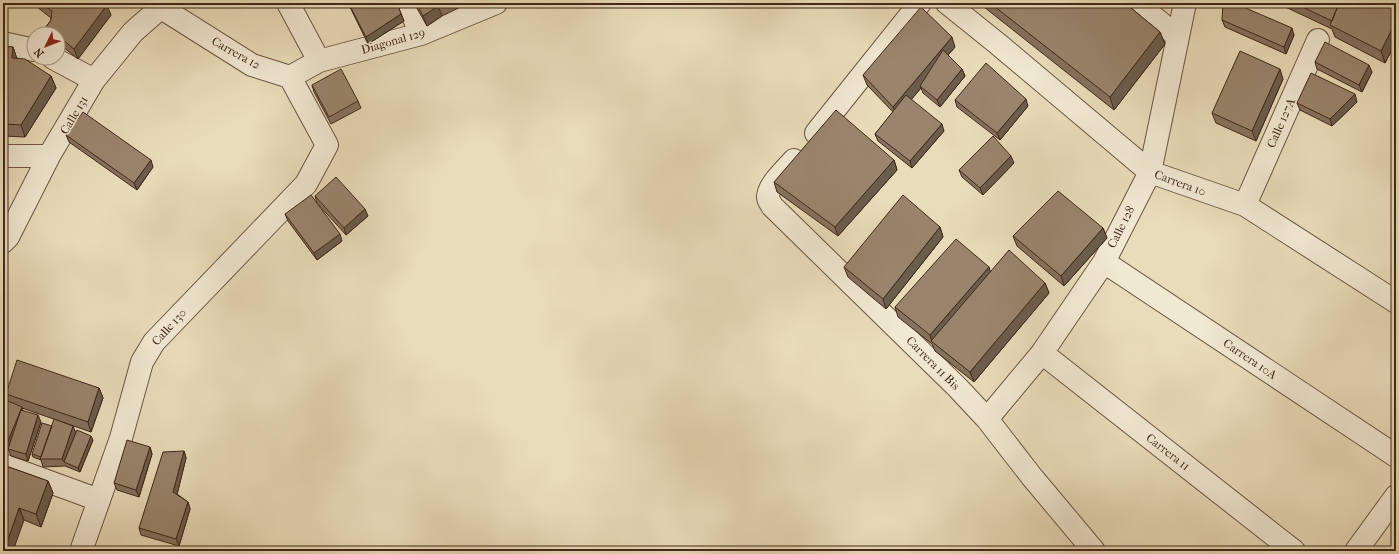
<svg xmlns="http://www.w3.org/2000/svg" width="1399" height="554" font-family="'IM FELL French Canon',serif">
  <rect width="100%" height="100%" fill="#e9dcba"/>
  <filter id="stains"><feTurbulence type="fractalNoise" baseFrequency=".005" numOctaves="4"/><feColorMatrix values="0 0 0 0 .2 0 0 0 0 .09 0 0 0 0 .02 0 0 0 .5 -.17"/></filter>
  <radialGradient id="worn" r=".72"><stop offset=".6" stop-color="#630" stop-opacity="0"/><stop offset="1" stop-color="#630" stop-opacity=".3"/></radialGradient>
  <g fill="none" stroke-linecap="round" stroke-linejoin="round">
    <defs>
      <path id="minor" d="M288,3L319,61
        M407,3L421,34
        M947,3L998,44L1150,172L1245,205L1396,302
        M1136,3L1177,36
        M3,43L34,50
        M53,58L94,80
        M290,77L319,61L421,34L496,3
        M816,133L920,3
        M3,156H49
        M794,160C787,168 768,185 768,197C768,201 771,203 772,206L958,388L987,419L1032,477L1094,551
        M1245,205L1318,40
        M3,242L8,237L49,156L94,80L133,32L166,3
        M1104,262L1396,456
        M1042,353L1294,551
        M987,419L1042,353L1104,262L1150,172L1185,3
        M3,465L99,500
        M81,551L121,438L142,362L154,342L306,184L327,145L290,77L252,65L160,7
        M1356,551L1396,496"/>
    </defs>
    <use href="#minor" stroke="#6c5442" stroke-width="24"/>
    <use href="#minor" stroke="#f1e8d2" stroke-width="22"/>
  </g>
  <path fill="#84725e" stroke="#42271a" d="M32,3H104L111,15L78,59L58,43V34H48L46,27L51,20V18Z
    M348,3H397L404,21L368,44Z
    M414,3H469L442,16L427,26Z
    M979,3H1125L1160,32L1165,44L1114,110Z
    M1277,3H1396V42L1385,63L1335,37L1332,29Z
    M1222,20L1294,35L1286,54L1225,27Z
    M3,46L13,47L17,59L51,76L56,88L25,137L3,136Z
    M955,47L948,55L962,69L965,76L940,107L923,93L921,88L911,99L944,131L912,168L878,141L875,134L893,112L867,85L863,75Z
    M1315,62L1372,72L1362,92L1317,69Z
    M1283,79L1256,141L1216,123L1212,113Z
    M312,85L358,101L361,108L331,124L314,92Z
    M955,100L1028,106L1000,140L957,107Z
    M1357,102L1332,126L1300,110L1297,103Z
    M66,135L153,167L137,190L69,142Z
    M894,160L897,170L838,236L777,192L774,182Z
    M1014,163L983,195L962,177L959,170Z
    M315,196L368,216L346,235L317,203Z
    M285,214L342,241L317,260L288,221Z
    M940,227L943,237L886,309L848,277L844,267Z
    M1103,228L1107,238L1064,286L1017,246L1013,236Z
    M989,267L990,272L1045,283L1049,293L974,382L935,351L932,344L898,317L895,307Z
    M99,388L103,398L91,432L22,408L23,411L41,422L28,461L11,456L8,449L11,441L7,452L3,451V413L8,401L6,394Z
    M76,433L93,440L80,472L65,466L43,467L41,460L33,457L32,454Z
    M150,447L152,454L139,497L117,490L114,483Z
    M184,451L186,458L177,494L188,502L190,509L179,546L141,535L139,528Z
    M3,465L48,481L53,493L41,527L24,520Z"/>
  <path fill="#6b5d4c" stroke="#42271a" d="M107,5L111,15L78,59L74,49Z
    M438,6L442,16L427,26L423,16Z
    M401,14L404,21L368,44L366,37Z
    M1396,21V42L1385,63L1381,51Z
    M1292,28L1294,35L1286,54L1284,47Z
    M1160,32L1165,44L1114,110L1110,97Z
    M952,37L955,47L921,87L920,86L921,88L897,117L893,107Z
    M13,47L17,59L12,58Z
    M1369,65L1372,72L1362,92L1359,85Z
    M962,69L965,76L940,107L937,100Z
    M1280,69L1283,79L1256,141L1252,131Z
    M51,76L56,88L25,137L21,125Z
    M1355,94L1357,102L1332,126L1330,119Z
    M1026,99L1028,106L1000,140L997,133Z
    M942,124L944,131L912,168L910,161Z
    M1011,156L1014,163L983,195L980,188Z
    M151,160L153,167L137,190L134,183Z
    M894,160L897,170L838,236L835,227Z
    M365,209L368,216L346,235L344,228Z
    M940,227L943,237L886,309L883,299Z
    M1103,228L1107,238L1064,286L1061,276Z
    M340,234L342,241L317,260L314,253Z
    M989,267L992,277L932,342L930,335Z
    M1045,283L1049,293L974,382L970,372Z
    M99,388L103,398L91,432L88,422Z
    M22,407L23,411L7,452L5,448Z
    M38,415L41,422L28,461L26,454Z
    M73,426L76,433L64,462L62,459Z
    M91,436L93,440L80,472L78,468Z
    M150,447L152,454L139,497L136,490Z
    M184,451L186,458L176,499L173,492Z
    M48,481L53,493L41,527L36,514Z
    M188,502L190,509L179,546L176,539Z
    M19,508L24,520L13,551H4Z"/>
  <path fill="#99856d" stroke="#42271a" d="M41,3H104L107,5L74,49L58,36V34H55L46,27L51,20L52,11Z
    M349,3H356L350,6Z
    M359,3H397L401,14L366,37L350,6Z
    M416,3H445L438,6L423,16Z
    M990,3H1125L1160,32L1110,97Z
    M1223,3H1234L1292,28L1284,47L1222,20Z
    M1294,3H1339L1332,21Z
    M1339,3H1396V21L1381,51L1330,25Z
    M921,7L952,37L893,107L863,75Z
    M1325,42L1369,65L1359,85L1315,62Z
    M3,46L13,47L12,58L25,59L51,76L21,125L3,124Z
    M943,50L962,69L937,100L920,86Z
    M1240,51L1280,69L1252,131L1212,113Z
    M986,63L1026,99L997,133L955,100Z
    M341,69L358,101L329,117L312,85Z
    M1311,73L1355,94L1330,119L1297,103Z
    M906,95L942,124L910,161L875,134Z
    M836,110L894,160L835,227L774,182Z
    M83,112L151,160L134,183L66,135Z
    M993,136L1011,156L980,188L959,170Z
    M336,177L365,209L344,228L315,196Z
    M1058,191L1103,228L1061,276L1013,236Z
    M311,195L340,234L314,253L285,214Z
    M903,195L940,227L883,299L844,267Z
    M956,239L989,267L930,335L895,307Z
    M1009,250L1045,283L970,372L931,341Z
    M17,360L99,388L88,422L6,394Z
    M8,401L22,407L5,448L3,447V413Z
    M21,410L38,415L26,454L8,449Z
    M54,419L73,426L62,459H40Z
    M42,423L52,426L41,457L32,454Z
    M77,430L91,436L78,468L64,462Z
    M127,440L150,447L136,490L114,483Z
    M184,451L173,492L188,502L176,539L139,528L163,452Z
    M3,465L48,481L36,514L19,508L4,551H3Z"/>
  <g text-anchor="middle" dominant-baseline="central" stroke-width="3" stroke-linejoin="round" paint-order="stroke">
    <g font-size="12" fill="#42271a" stroke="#f1e8d2">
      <text transform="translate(393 41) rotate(-16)">Diagonal 129</text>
      <text transform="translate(236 53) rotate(29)">Carrera 12</text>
      <text transform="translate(74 115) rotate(-59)">Calle 131</text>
      <text transform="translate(1281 123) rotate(-66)">Calle 127A</text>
      <text transform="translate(1180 183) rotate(20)">Carrera 10</text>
      <text transform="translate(1121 227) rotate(-63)">Calle 128</text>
      <text transform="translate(169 327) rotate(-48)">Calle 130</text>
      <text transform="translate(1250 359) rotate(34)">Carrera 10A</text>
      <text transform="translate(933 363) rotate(45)">Carrera 11 Bis</text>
      <text transform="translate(1168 452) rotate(38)">Carrera 11</text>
    </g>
  </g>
  <rect width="1399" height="554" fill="none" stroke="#e9dcba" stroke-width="16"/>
  <rect x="4" y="4" width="1391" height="546" fill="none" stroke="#42271a" stroke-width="2"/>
  <rect x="8" y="8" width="1383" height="538" fill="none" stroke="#42271a"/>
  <g transform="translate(46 46) rotate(227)"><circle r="19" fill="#f1e8d2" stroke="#ab9b88"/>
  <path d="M0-3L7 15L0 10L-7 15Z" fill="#8f2418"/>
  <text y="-6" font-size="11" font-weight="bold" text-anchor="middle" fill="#42271a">N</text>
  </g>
  <rect width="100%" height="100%" filter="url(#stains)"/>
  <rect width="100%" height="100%" fill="url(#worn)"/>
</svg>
